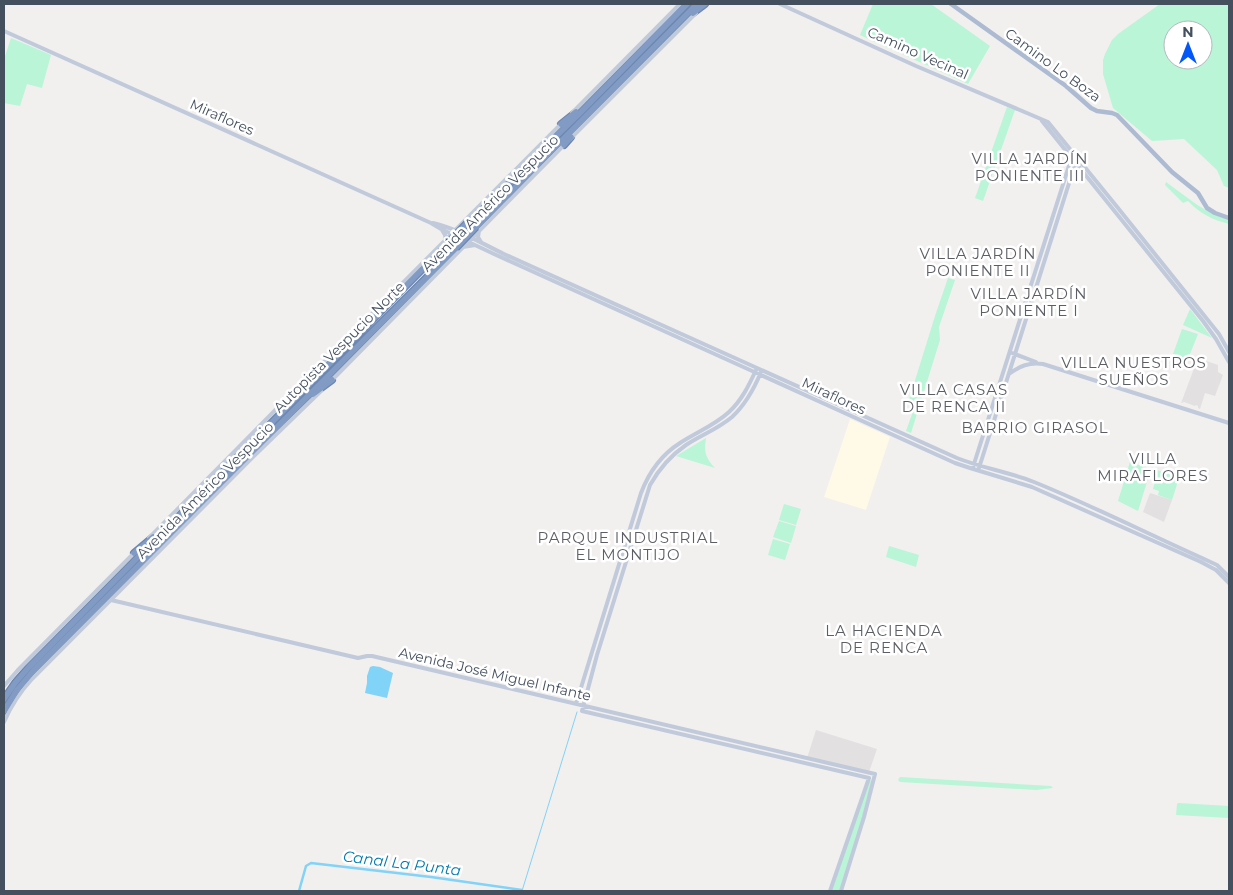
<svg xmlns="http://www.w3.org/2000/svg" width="1233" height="895" font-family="Montserrat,sans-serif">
  <rect width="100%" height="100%" fill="#f2efef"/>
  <path fill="#fefae7" d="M850,419L890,437L866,510L824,497Z"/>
  <path fill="#e3e0e1" d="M1198,358L1218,365V372L1223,375L1215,396L1205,393L1200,409L1198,408V406L1196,405L1195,406L1184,402L1181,403Z
    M1150,493L1172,500L1164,522L1143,512Z
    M816,730L877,749L869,772L807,758Z"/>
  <path fill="#b9f5d6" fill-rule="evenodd" d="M873,4H931L990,46L968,84L860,35Z
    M1160,4H1229V188L1224,186L1217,170L1184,139L1152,141L1113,108L1103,74V60L1105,54L1112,40L1118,34ZM1173,30H1203V60H1173Z
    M11,38L51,55L42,88L27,84L20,106L4,103V59Z
    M1007,107L1015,110L983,201L975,198Z
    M1166,182C1186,196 1205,214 1229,219V224C1213,220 1199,213 1188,201L1183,203L1165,185Z
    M948,278L955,280L939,327L940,340L911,433L906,431L915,406L908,403L935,316Z
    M1190,309L1212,338L1183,325Z
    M1182,329L1198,334L1188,359L1173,354Z
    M706,438C704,452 705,457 715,468L676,456Z
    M1130,462L1151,469L1138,511L1118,501Z
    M1157,470L1179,478L1172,500L1158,495L1159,491L1153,489L1156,478L1162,480L1161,485L1163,480L1155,477Z
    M784,504L801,509L796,525L779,520Z
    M779,521L796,526L791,543L773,537Z
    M773,539L790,544L785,560L768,555Z
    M889,546L919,555L916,567L886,557Z
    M900,777L1051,786L1053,788L1036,790L900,782L898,780Z
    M869,780L872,781L864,813L840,891H832Z
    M1178,803L1229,806V818L1176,815L1177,804Z"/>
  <path fill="#81d3f7" d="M373,666L380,667L393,673L387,698L365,693L367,683V676L370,667Z"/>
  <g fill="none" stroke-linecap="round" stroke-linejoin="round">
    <path stroke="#81d3f7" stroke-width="1" d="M522,891L577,712"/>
    <path stroke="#81d3f7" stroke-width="2.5" d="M299,891L306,866L311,863L431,877L522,890"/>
    <defs>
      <path id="highway" d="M693,13L705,4
        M561,124L576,112
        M564,145L571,137
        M467,223L579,114L687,4
        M476,227L697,4
        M303,386L310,376
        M313,394L332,380
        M134,553L153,537
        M4,699L15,683L29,667L291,403L447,244
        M4,711L17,690L34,670L456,248"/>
    </defs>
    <use href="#highway" stroke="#6c86b0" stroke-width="8"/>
    <path stroke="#c0cadb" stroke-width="4" d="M780,4L916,66L1048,122L1118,208L1219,334L1229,352
      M4,31L431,223L441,229L494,254L955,463L970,468L1032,487L1201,562L1216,570L1229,583
      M572,113L680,4
      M1042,121L1203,321L1216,339L1229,362
      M570,139L696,13
      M433,223C458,229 481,243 504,254L957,458C982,468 1009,472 1034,482C1091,505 1146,533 1202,558L1217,565L1229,577
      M462,226L470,231H479L478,237L481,242
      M442,230L445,235L446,240C452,239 459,242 463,247L475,245
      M1012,353L1036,362
      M761,372C754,389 746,404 732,417C718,429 701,435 686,445C670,456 659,469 650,485L597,655L582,711L869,778L830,891
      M1009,374C1020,366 1029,362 1043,364L1229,423
      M309,377L562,123
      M331,381L565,144
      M973,467L1073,153
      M979,468L1077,158
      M149,538L302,383
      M111,600L358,658L367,656H372L875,774L864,817L841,891
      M4,686L18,670L135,552
      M576,704L641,493C649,472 661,455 680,443C697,432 715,425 729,412C742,400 749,385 756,370
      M4,722C11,706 20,692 32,679L257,453L321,391"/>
    <path stroke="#acbbd2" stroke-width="4.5" d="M951,4L1066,86L1091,108L1097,111L1112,113L1117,115L1172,172L1198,193L1207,208L1215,213L1229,218"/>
    <use href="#highway" stroke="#819bc4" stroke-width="5.5"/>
    <defs>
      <path id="highway-bridge" d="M447,244L467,223
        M456,248L476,227"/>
    </defs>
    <use href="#highway-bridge" stroke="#6c86b0" stroke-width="8" stroke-linecap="butt"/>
    <use href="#highway-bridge" stroke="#819bc4" stroke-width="5.5"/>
  </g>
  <g text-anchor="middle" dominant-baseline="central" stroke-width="5" stroke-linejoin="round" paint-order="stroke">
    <g font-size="14" fill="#45505f" stroke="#fff">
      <text transform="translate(918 53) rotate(24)">Camino Vecinal</text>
      <text transform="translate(1053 65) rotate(36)">Camino Lo Boza</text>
      <text transform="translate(222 117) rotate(24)">Miraflores</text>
      <text transform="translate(490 203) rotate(-45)">Avenida Américo Vespucio</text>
      <text transform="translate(339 347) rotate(-45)">Autopista Vespucio Norte</text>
      <text transform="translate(834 396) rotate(25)">Miraflores</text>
      <text transform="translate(205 490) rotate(-45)">Avenida Américo Vespucio</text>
      <text transform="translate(495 674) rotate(13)">Avenida José Miguel Infante</text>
    </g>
    <g font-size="15" letter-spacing="1" fill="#5b5f65" stroke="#fff">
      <text x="1030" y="158">VILLA JARDÍN<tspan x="1030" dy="17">PONIENTE III</tspan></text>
      <text x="978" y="253">VILLA JARDÍN<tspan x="978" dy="17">PONIENTE II</tspan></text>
      <text x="1029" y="293">VILLA JARDÍN<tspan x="1029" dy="17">PONIENTE I</tspan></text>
      <text x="1134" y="362">VILLA NUESTROS<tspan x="1134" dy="17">SUEÑOS</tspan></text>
      <text x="954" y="389">VILLA CASAS<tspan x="954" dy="17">DE RENCA II</tspan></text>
      <text x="1035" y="427">BARRIO GIRASOL</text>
      <text x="1153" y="458">VILLA<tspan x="1153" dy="17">MIRAFLORES</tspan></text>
      <text x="628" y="537">PARQUE INDUSTRIAL<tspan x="628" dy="17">EL MONTIJO</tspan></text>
      <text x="884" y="630">LA HACIENDA<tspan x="884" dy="17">DE RENCA</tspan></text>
    </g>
    <g font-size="15" font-style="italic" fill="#017aaf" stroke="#fff">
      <text transform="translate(402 863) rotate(7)">Canal La Punta</text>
    </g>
  </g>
  <rect width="1233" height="895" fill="none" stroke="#45505f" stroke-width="10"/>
  <g transform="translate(1188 45)"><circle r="24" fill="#ffffff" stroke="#b5b9bf"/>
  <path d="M0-4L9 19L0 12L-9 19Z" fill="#0357f8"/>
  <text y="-8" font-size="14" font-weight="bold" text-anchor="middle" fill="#45505f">N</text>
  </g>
</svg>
